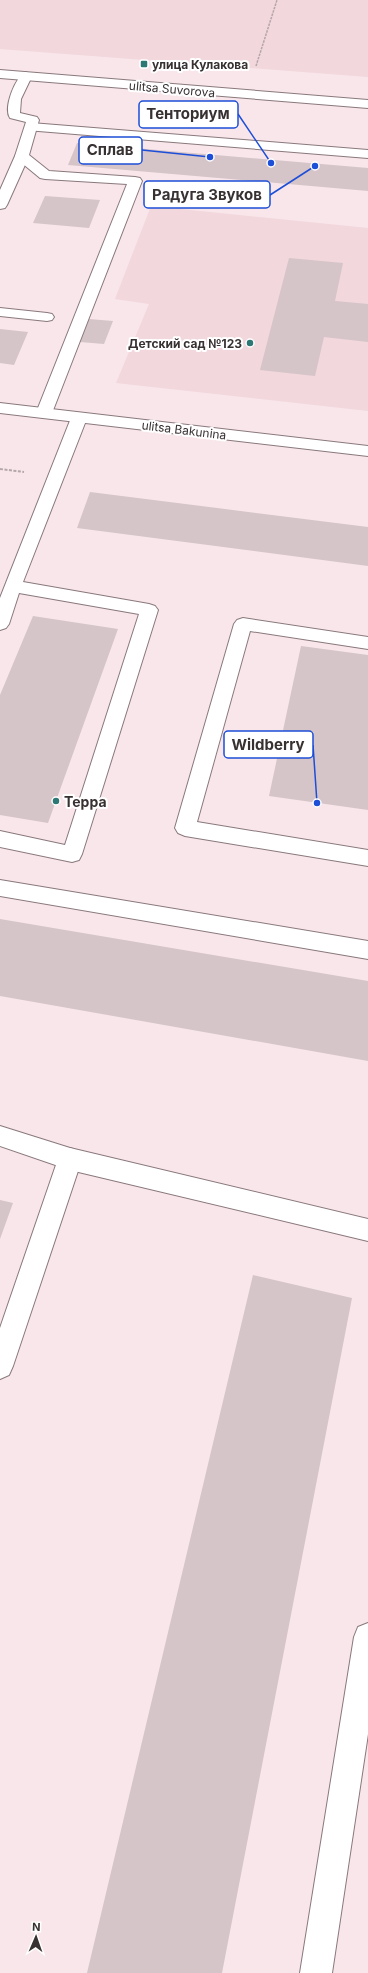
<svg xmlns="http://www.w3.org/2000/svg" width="368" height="1973" font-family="Inter,sans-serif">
  <rect width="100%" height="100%" fill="#f8e6ea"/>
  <path fill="#f2d7dd" d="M0,0H368V77L0,49Z
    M151,206L368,228V411L116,383L149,304L115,299Z"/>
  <path fill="#d5c4c8" d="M77,143L368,168V191L68,165Z
    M45,196L100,200L89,228L33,223Z
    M289,258L343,263L335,301L368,304V342L324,337L315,376L260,370Z
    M89,319L113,321L104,344L80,342Z
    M0,329L28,332L14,365L0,363Z
    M90,492L368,527V566L77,528Z
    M33,616L118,629L48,823L0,815V695Z
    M301,646L368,655V810L269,796Z
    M0,919L368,981V1061L0,996Z
    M0,1200L13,1203L0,1239Z
    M253,1275L352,1298L222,1973H87Z"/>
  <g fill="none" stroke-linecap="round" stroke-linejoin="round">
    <defs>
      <path id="service" d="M31,123L368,150V158L26,130L25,127Z
        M22,152L27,153L29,156L7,205L5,208L0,209V190L15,156L17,153Z
        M0,308L47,313L52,314L54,317L52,320L47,321L0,316Z
        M79,413L85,415L87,418L23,582L149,604L155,606L158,610L82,854L79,860L72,862L0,847V831L65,845L139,614L19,593L9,624L6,628L0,630V598L71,418L73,415Z
        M243,618L368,637V649L250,631L197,822L368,850V866L185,836L178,833L175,828L234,624L237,620Z
        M0,880L368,941V959L0,896Z
        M70,1148L78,1151L82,1159L13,1366L9,1375L0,1379V1328L58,1159L62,1151Z
        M368,1623V1734L332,1973H300L354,1637L358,1627Z"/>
      <path id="minor" d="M26,72L32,76L21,99L20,113L37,117L39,120L29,155L49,171L135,177L140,178L142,181L52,413L50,416L44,418L38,416L36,413L127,184L45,179L40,178L17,159L15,156L26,122L10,118C3,108 16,75 26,72Z
        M0,1126L70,1148L368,1219V1241L70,1170L0,1146Z"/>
      <path id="tertiary" d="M0,403L368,446V456L0,413Z"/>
      <path id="primary" d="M0,70L368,100V108L0,78Z"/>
    </defs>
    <use href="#service" stroke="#89787c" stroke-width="2"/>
    <use href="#minor" stroke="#89787c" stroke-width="2"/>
    <use href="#tertiary" stroke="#89787c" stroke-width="2"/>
    <use href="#primary" stroke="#89787c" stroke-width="2"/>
    <path stroke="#b4a6a9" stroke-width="1.5" stroke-dasharray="2.5 1" stroke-linecap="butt" d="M256,66L277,0"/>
    <path stroke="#b4a6a9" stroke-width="2" stroke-dasharray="3 1.5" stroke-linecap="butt" d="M0,469L24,472"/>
    <use href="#service" fill="#fff" fill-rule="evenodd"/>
    <use href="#minor" fill="#fff" fill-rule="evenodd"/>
    <use href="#tertiary" fill="#fff" fill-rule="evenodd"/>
    <use href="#primary" fill="#fff" fill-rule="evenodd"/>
  </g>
  <g fill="#2d7774" stroke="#fff" stroke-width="1.5">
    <rect x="140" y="60" width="8" height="8" rx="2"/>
    <circle cx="250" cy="343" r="4"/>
    <circle cx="56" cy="801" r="4"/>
  </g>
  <g text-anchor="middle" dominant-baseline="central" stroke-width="4" stroke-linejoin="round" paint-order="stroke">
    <g font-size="12" font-weight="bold" fill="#383132" stroke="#fff" text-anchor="start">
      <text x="152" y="64">улица Кулакова</text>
      <text x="242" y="343" text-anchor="end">Детский сад №123</text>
    </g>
    <g font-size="12" fill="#383132" stroke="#fff">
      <text transform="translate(172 89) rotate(5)">ulitsa Suvorova</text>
      <text transform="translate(184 430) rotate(7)">ulitsa Bakunina</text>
    </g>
    <g font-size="14" font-weight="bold" fill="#383132" stroke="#fff" text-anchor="start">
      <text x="64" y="801">Терра</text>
    </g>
  </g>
  <path fill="none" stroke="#1d4ed8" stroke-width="1.5" d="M271 163L238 114M210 157L142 150M315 166L270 195M317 803L313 745"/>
  <g fill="#1d4ed8" stroke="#fff" stroke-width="1.5">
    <circle cx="271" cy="163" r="4"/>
    <circle cx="210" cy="157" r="4"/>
    <circle cx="315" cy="166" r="4"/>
    <circle cx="317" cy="803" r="4"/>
  </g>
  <g fill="#fff" stroke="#1d4ed8" stroke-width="1.5">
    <rect x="139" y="101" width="99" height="27" rx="4"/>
    <rect x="79" y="137" width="63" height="27" rx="4"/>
    <rect x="144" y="181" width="126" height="27" rx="4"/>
    <rect x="224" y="731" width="89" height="27" rx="4"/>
  </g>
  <g font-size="15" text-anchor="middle" font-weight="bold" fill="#383132">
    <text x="188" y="119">Тенториум</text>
    <text x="110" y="155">Сплав</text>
    <text x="207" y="200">Радуга Звуков</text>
    <text x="268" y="750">Wildberry</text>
  </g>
  <g transform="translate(36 1937) rotate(2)" stroke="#ffffff" stroke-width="3" paint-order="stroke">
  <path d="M0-3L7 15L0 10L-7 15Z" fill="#383132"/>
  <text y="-6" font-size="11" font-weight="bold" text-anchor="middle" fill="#383132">N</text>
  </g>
</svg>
